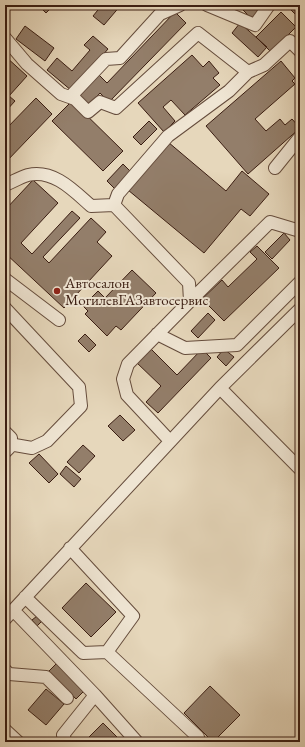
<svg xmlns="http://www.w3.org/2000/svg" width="305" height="747" font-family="'EB Garamond',serif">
  <rect width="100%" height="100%" fill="#e6d7bb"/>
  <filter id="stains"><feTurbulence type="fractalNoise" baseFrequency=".005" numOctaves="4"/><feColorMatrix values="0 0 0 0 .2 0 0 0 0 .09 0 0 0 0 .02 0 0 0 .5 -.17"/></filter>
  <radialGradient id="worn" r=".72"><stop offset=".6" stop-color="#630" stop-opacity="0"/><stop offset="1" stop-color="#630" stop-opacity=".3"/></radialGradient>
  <path fill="#937e6a" stroke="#3a1d12" d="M38,5H54L46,13Z
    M102,5H121L104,25L93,16Z
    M238,5H265L252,19Z
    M286,5H300V19Z
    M175,12L186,23L109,102L100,93L89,105L79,95L99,75L107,83Z
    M281,12L296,27L271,52L256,37Z
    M240,23L267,47L258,57L232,33Z
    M25,26L54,48L45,61L16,39Z
    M93,36L108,49L72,91L47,70L57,58L72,71L90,50L84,45Z
    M192,55L203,67L209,61L219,73L213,78L220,85L185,115L171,100L163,107L175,121L164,132L138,103Z
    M5,56L27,76L9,96L15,101L5,112Z
    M281,61L295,78L292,81L295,84L255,119L266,131L280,119L285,125L292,119L300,128L248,174L206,126Z
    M36,98L52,114L5,163V130Z
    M72,101L123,151L103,171L52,121Z
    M149,121L157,129L141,145L133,137Z
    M168,142L226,191L242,171L269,194L250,216L241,209L204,253L128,190Z
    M300,156V166L295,161Z
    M123,164L133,174L117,191L107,181Z
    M33,180L58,203L21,243L32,254L72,211L80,218L43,257L49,263L91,218L106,232L97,242L112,256L64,308L5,253V210Z
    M284,233L290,240L272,259L265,252Z
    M257,246L279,268L224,321L202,299L222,280L228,287L257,259L250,252Z
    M132,270L156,293L121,330L116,326L107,336L85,314L88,311L83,306L98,291L105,298Z
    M208,313L215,320L198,338L191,331Z
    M85,334L96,345L89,352L78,341Z
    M150,348L177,375L202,349L211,358L158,413L146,402L161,386L136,362Z
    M224,349L234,357L226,366L217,357Z
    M120,415L135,430L123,441L108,426Z
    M83,445L95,456L79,473L67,462Z
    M39,454L58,474L49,483L29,463Z
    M66,466L81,479L74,487L60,474Z
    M86,583L116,612L91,637L62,608Z
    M37,616L42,621L37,626L32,620Z
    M57,663L85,690L76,699L49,671Z
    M210,686L240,715L213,742L184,713Z
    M46,689L64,704L46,725L28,710Z
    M103,723L122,742H84Z"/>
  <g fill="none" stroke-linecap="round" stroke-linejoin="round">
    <defs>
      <path id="minor" d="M207,5L255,25L269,5
        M5,38L27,64L61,94L75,99L88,112L100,102L116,108L198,33L248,72L264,65L290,41L300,51
        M70,97L106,59L120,58L160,14L180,5
        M275,168L300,137
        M5,185C12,182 21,177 28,175C54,169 74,191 91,206L114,205L189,283L190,301L128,364L123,379L127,395L170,441
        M114,205L118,194L168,136L229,91L248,72
        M5,279L59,320
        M190,301L270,222L300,231
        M5,308L79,387L81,406L47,441L32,448L9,444
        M157,334L185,348L237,345L300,282
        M220,388L300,469
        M5,432L11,438L9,448L5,452
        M70,548L133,616L107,652
        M25,597L83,653L107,652L198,737
        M13,610L95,695L137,742
        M5,619L220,388L300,309
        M5,670L9,674L46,677L67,698
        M5,730L18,742
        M66,742L63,735L95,695"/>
    </defs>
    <use href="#minor" stroke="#654c3c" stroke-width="14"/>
    <use href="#minor" stroke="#efe5d3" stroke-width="12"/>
  </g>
  <circle fill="#8f2418" stroke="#efe5d3" stroke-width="1.5" cx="57" cy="291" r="4"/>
  <g text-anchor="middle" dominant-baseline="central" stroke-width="4" stroke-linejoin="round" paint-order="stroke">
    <g font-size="15" fill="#3a1d12" stroke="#efe5d3" text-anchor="start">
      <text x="65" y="282">Автосалон<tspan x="65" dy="17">МогилевГАЗавтосервис</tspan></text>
    </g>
  </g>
  <rect width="305" height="747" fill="none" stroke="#e6d7bb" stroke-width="20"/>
  <rect x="6" y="6" width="293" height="735" fill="none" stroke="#3a1d12" stroke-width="2"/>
  <rect x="10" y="10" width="285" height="727" fill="none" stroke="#3a1d12"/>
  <rect width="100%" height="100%" filter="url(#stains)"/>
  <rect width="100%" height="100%" fill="url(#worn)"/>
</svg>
